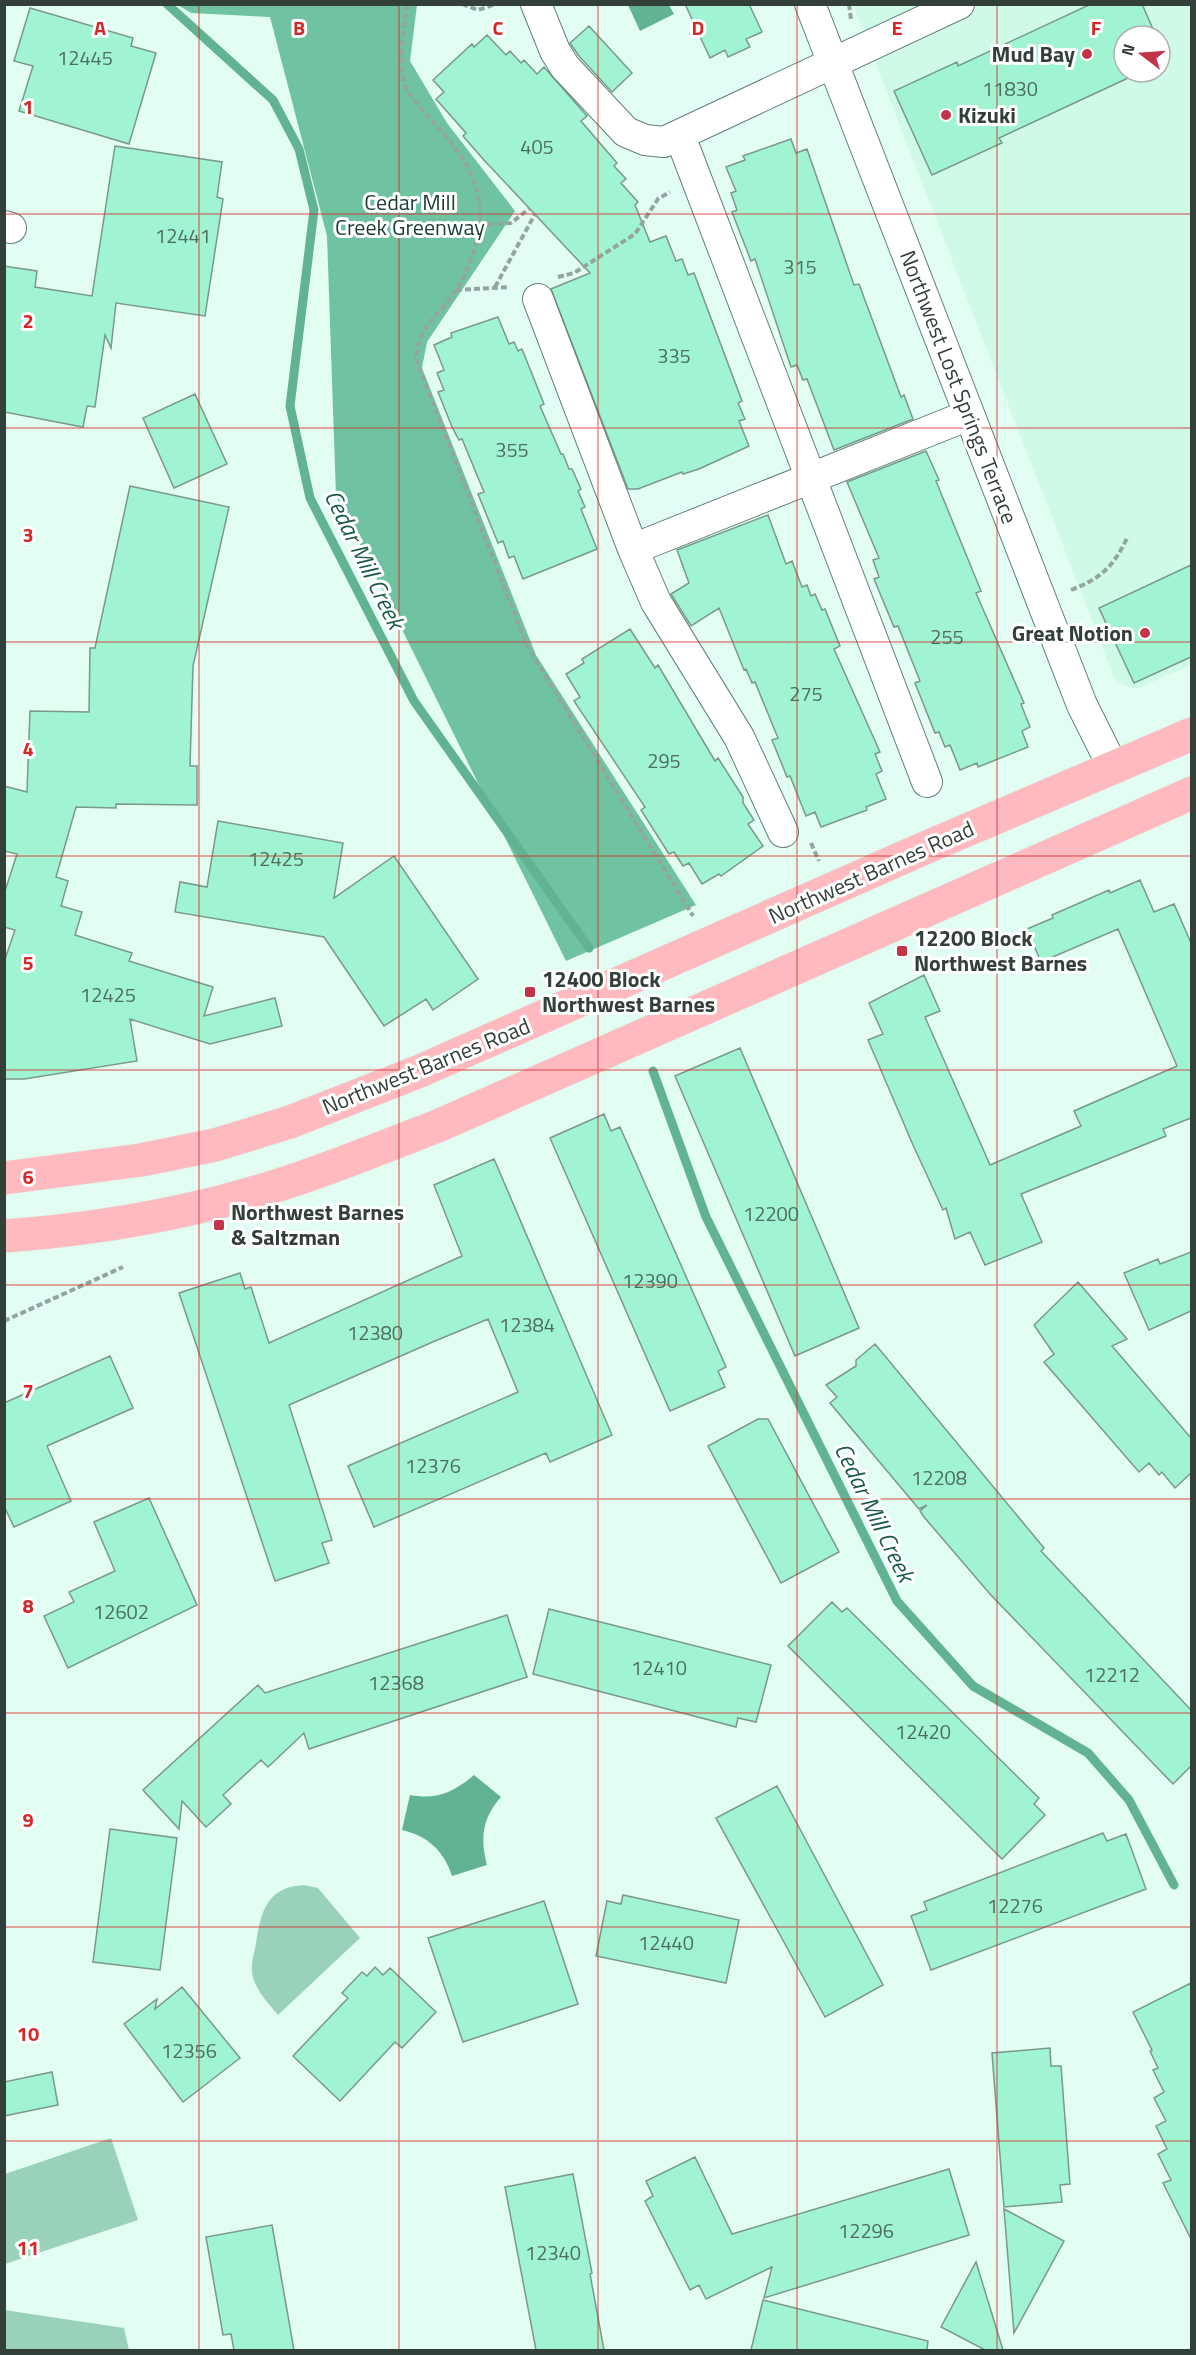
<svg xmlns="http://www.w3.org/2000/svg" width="1196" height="2355" font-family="'Titillium Web',sans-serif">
  <rect width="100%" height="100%" fill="#e2fdf1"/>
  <path fill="#cffae7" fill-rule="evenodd" d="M853,5H1191V665L1136,689L1116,682ZM1124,36H1160V72H1124Z"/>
  <path fill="#99d2b9" d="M304,1885L318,1888L360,1938L278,2015C268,2003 253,1988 252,1971C251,1962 255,1951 256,1943C261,1911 267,1887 304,1885Z
    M111,2138L138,2220L5,2264V2174Z
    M4,2310L124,2328L129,2350H5Z"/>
  <path fill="#70c3a1" d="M178,5H417L410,61L447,123L515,211L427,342L422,368L536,655L696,905L566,961L336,496L327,236L270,17L191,13Z"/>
  <path fill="#61b392" d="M628,5H669L674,14L640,31Z
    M474,1775L501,1797C482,1818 480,1839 487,1865L452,1876C444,1851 428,1836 402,1830L410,1795C437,1800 454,1792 474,1775Z"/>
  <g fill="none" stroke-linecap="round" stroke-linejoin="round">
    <path stroke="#61b392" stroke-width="9" d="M167,4L273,100L299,149L314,210L290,406L310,498L414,701L589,948
      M653,1071L706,1217L897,1601L973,1686L1088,1753L1129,1800L1174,1885"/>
  </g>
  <path fill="#a1f4d1" stroke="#79998b" stroke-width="1.5" d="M685,4H749L762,32L746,39L750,47L728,57L725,50L710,58Z
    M1091,4H1142L1156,36H1124V72H1134L1126,79L999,138L1002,143L932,175L894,91L957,62L958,66Z
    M30,8L133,38L131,46L156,53L129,144L19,111L33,66L14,61Z
    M589,26L632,73L612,92L579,56L570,43Z
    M487,35L506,55L510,51L521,63L524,60L537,74L544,67L587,116L581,121L617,163L614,166L626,179L621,183L638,202L635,205L650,242L666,236L676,261L682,259L688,275L694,273L742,401L738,403L745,419L739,421L749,446L699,469L683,474L682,472L638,489H628L551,289L590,273L483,159L463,136L466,133L436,99L444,92L433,80L472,44L474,47Z
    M791,139L796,153L807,149L854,285L859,284L901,397L904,395L913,419L834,450L807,379L803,380L797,365L791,367L755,259L751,261L732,212L737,210L731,193L736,191L726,167L745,160L743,156Z
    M115,146L222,162L217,197L223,199L205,316L116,303L111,348L105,335L95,407L87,406L83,427L4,412V266L37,271L35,287L92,296Z
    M498,317L509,344L514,342L518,351L522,349L544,404L540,406L561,454H563L569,469H572L581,489L578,491L585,507L581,509L597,549L523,579L514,556L509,558L503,541L498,543L478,494L484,492L462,439L459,440L452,427L438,392L444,390L437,373L444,370L434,345L452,337L451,333Z
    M195,394L227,464L174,488L143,418Z
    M926,451L939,480L936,481L981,591L976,593L1024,703L1021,704L1030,727L1022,731L1028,747L978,767L977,763L960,770L950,745L945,747L939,732L935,733L915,683L920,681L898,626L894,627L874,579L879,577L873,560L879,558L847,482Z
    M130,486L229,507L193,666L190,766H197V805L116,804V808L76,807L56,877L68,881L61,906L82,912L75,935L132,953L129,961L213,987L204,1016L275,998L282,1026L210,1044L130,1019L137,1061L24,1079H4V962L15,930L4,927V894L17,854L4,851V786L27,792L30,711L89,712L90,648H95Z
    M768,515L786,564L792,561L802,587L807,585L811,596L815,594L822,610L825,609L840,646L834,649L880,752L875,754L882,771L876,774L886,799L866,807L867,810L821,827L815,812L806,816L790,776L787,777L772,740L778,738L755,682L752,683L746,669L744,670L719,608L691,626L671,594L689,583L677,550Z
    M1191,565V657L1134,683L1099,608Z
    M630,629L655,668L658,665L715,761L718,758L743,797V803L754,820L748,824L763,846L721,876L719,874L702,884L689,863L683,866L674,852L669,854L641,810L645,807L574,701L580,697L566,674L584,663L582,659Z
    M218,821L343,843L334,898L394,856L478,979L433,1010L426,999L384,1026L324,937L175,912L180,882L207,887Z
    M1140,880L1154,912L1174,904L1191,943V1118L1163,1129L1166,1136L1021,1194L1042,1242L985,1265L970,1232L955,1239L946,1208L943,1210L913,1145L868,1040L883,1034L869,1003L924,975L940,1011L925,1017L990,1165L1081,1126L1074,1111L1177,1066L1118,929L1041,962L1027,929L1053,918L1052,915L1109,890L1110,893Z
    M740,1048L859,1328L795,1356L675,1076Z
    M604,1114L611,1131L620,1127L726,1367L718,1371L725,1387L670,1411L550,1138Z
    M494,1159L612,1435L550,1462L546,1453L374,1527L348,1466L518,1392L488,1319L435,1341L289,1405L332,1540L322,1543L329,1563L275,1581L179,1293L240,1273L245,1289L251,1287L269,1343L462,1256L434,1185Z
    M1191,1252V1311L1149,1330L1124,1273L1158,1259L1160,1264Z
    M1078,1282L1127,1339L1112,1346L1191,1438V1473L1175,1488L1162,1472L1159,1475L1149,1463L1139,1472L1044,1362L1054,1354L1034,1325Z
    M875,1344L1044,1548L1041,1551L1191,1710V1766L1173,1784L990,1594L924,1517L920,1511L927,1505L919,1509L830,1403L837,1397L826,1385L856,1366V1360Z
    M110,1356L133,1408L47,1446L71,1501L14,1527L4,1506V1403Z
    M758,1419H768L839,1552L781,1583L708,1446Z
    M149,1498L197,1605L68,1668L44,1616L74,1602L69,1592L115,1571L94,1522Z
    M832,1602L842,1612L847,1608L1039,1798L1034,1804L1045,1815L1002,1859L788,1646Z
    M549,1609L771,1665L756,1722L738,1718L736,1727L533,1674Z
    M507,1615L527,1677L309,1749L304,1733L268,1767L261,1760L223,1795L231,1804L206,1827L182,1801L179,1829L143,1790L258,1685L265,1693Z
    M777,1786L883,1985L825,2017L716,1818Z
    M110,1829L177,1838L160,1970L93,1962Z
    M1103,1833L1107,1841L1126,1834L1146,1889L931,1970L911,1916L927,1910L924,1902Z
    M623,1895L739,1920L726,1983L596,1956L607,1901L621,1904Z
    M544,1901L578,2004L463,2042L428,1938Z
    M375,1967L383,1975L390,1968L436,2012L402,2048L395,2042L340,2101L293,2056L348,1998L342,1993L362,1972L367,1976Z
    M1191,1983V2239L1163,2183L1171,2180L1158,2154L1167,2149L1156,2126L1166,2121L1154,2098L1164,2092L1153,2070L1158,2068L1150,2051L1152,2050L1133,2012Z
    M182,1987L240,2058L183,2102L124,2024L157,1999L155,2009Z
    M1050,2048L1051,2066H1061L1070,2184L1060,2185L1062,2202L1004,2207L992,2053Z
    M52,2072L58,2105L4,2116V2082Z
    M695,2157L732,2234L949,2169L969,2235L764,2298L772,2267L706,2299L699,2285L690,2290L645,2201L653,2196L646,2181Z
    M573,2174L592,2273L590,2274L604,2350H536L505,2187Z
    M1004,2209L1064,2241L1014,2333Z
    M272,2225L294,2350H234L231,2334L223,2335L206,2237Z
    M976,2262L1003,2350H985L941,2327Z
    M763,2300L928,2341L927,2350H751Z"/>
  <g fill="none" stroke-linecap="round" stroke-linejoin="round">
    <defs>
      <path id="minor" d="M536,4L555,51L565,67L626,132L645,140L664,142L959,4
        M810,4L1082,705L1113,767
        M680,136L927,782
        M4,226L11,228
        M538,299L633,549L656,602L739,737L783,832
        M633,549L969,415"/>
      <path id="major" d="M4,1178L141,1160L215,1145L290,1122L420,1071L927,847L1192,734
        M4,1236C75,1231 147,1220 216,1203C293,1184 366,1154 440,1125L1192,793"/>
    </defs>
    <use href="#minor" stroke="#628274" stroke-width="32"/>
    <use href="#major" stroke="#e2e4e3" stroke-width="34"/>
    <path stroke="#92a69d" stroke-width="4" stroke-dasharray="6 3" stroke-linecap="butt" d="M407,4C405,29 397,57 404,82C408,95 418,105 427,115C454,146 478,169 480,212C481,237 469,270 456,290C438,318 419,323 416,359L527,646L693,916
      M462,4L478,10L496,4
      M849,4L851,19
      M479,225L511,223L530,208
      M558,277L574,273L635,234L658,199L670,192
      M495,287L535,214
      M456,290L510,287
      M1071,590C1102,578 1114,566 1128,536
      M811,843L819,861
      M4,1321L123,1267"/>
    <use href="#minor" stroke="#fff" stroke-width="30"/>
    <use href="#major" stroke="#febabe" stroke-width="33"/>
  </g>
  <path fill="none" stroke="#d62828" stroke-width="1.5" stroke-opacity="0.55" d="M199,4V2350M399,4V2350M598,4V2350M797,4V2350M997,4V2350M4,214H1192M4,428H1192M4,642H1192M4,856H1192M4,1070H1192M4,1285H1192M4,1499H1192M4,1713H1192M4,1927H1192M4,2141H1192"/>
  <g fill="#c33348" stroke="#fff" stroke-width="2">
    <circle cx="1087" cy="54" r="6"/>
    <circle cx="946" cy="115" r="6"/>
    <circle cx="1145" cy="633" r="6"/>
    <rect x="896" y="945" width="12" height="12" rx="3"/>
    <rect x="524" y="986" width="12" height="12" rx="3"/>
    <rect x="213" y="1219" width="12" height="12" rx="3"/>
  </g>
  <g text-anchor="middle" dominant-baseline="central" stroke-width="6" stroke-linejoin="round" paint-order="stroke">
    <g font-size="20" fill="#4e6d60">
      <text x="85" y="57">12445</text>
      <text x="1010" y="88">11830</text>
      <text x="537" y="146">405</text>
      <text x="183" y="235">12441</text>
      <text x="800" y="266">315</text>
      <text x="674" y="355">335</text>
      <text x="512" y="449">355</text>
      <text x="947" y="636">255</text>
      <text x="806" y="693">275</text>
      <text x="664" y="760">295</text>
      <text x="276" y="858">12425</text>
      <text x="108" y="994">12425</text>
      <text x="771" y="1213">12200</text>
      <text x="650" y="1280">12390</text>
      <text x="527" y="1324">12384</text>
      <text x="375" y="1332">12380</text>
      <text x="433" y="1465">12376</text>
      <text x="939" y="1477">12208</text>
      <text x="121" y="1611">12602</text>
      <text x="659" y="1667">12410</text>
      <text x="1112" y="1674">12212</text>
      <text x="396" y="1682">12368</text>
      <text x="923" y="1731">12420</text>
      <text x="1015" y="1905">12276</text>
      <text x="666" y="1942">12440</text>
      <text x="189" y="2050">12356</text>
      <text x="866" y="2230">12296</text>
      <text x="553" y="2252">12340</text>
    </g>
    <g font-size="22" font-weight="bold" fill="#33403a" stroke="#fff" text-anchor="start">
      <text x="1075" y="54" text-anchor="end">Mud Bay</text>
      <text x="958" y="115">Kizuki</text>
      <text x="1133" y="633" text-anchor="end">Great Notion</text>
      <text x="914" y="938">12200 Block<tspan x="914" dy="25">Northwest Barnes</tspan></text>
      <text x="542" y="979">12400 Block<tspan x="542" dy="25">Northwest Barnes</tspan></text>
      <text x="231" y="1212">Northwest Barnes<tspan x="231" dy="25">&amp; Saltzman</tspan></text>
    </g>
    <g font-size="22" fill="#193e30" stroke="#fff">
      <text x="410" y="202">Cedar Mill<tspan x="410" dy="25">Creek Greenway</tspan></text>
    </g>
    <g font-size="22" fill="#33403a" stroke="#fff">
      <text transform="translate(959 387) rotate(69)">Northwest Lost Springs Terrace</text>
      <text transform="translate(871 872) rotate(-24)">Northwest Barnes Road</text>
      <text transform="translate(426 1066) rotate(-22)">Northwest Barnes Road</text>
    </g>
    <g font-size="24" font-style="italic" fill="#1a5b44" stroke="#fff">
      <text transform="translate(365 559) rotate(64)">Cedar Mill Creek</text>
      <text transform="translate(875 1512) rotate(64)">Cedar Mill Creek</text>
    </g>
  </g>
  <g font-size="20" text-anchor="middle" font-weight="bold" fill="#d62828" stroke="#fff" stroke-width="6" stroke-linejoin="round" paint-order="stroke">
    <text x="100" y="35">A</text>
    <text x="299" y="35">B</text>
    <text x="498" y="35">C</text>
    <text x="698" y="35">D</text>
    <text x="897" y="35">E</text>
    <text x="1096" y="35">F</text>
    <text x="28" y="114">1</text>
    <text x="28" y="328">2</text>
    <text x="28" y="542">3</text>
    <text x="28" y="756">4</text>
    <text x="28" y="970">5</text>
    <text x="28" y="1184">6</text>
    <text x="28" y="1398">7</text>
    <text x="28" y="1613">8</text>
    <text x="28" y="1827">9</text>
    <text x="28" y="2041">10</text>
    <text x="28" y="2255">11</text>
  </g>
  <rect width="1196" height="2355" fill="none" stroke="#33403a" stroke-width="12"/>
  <g transform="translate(1142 54) rotate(287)"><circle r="28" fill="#ffffff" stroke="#adb3b0" stroke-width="1.5"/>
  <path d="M0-4.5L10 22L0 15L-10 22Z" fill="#c33348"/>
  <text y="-9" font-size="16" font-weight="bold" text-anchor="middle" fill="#33403a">N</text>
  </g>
</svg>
